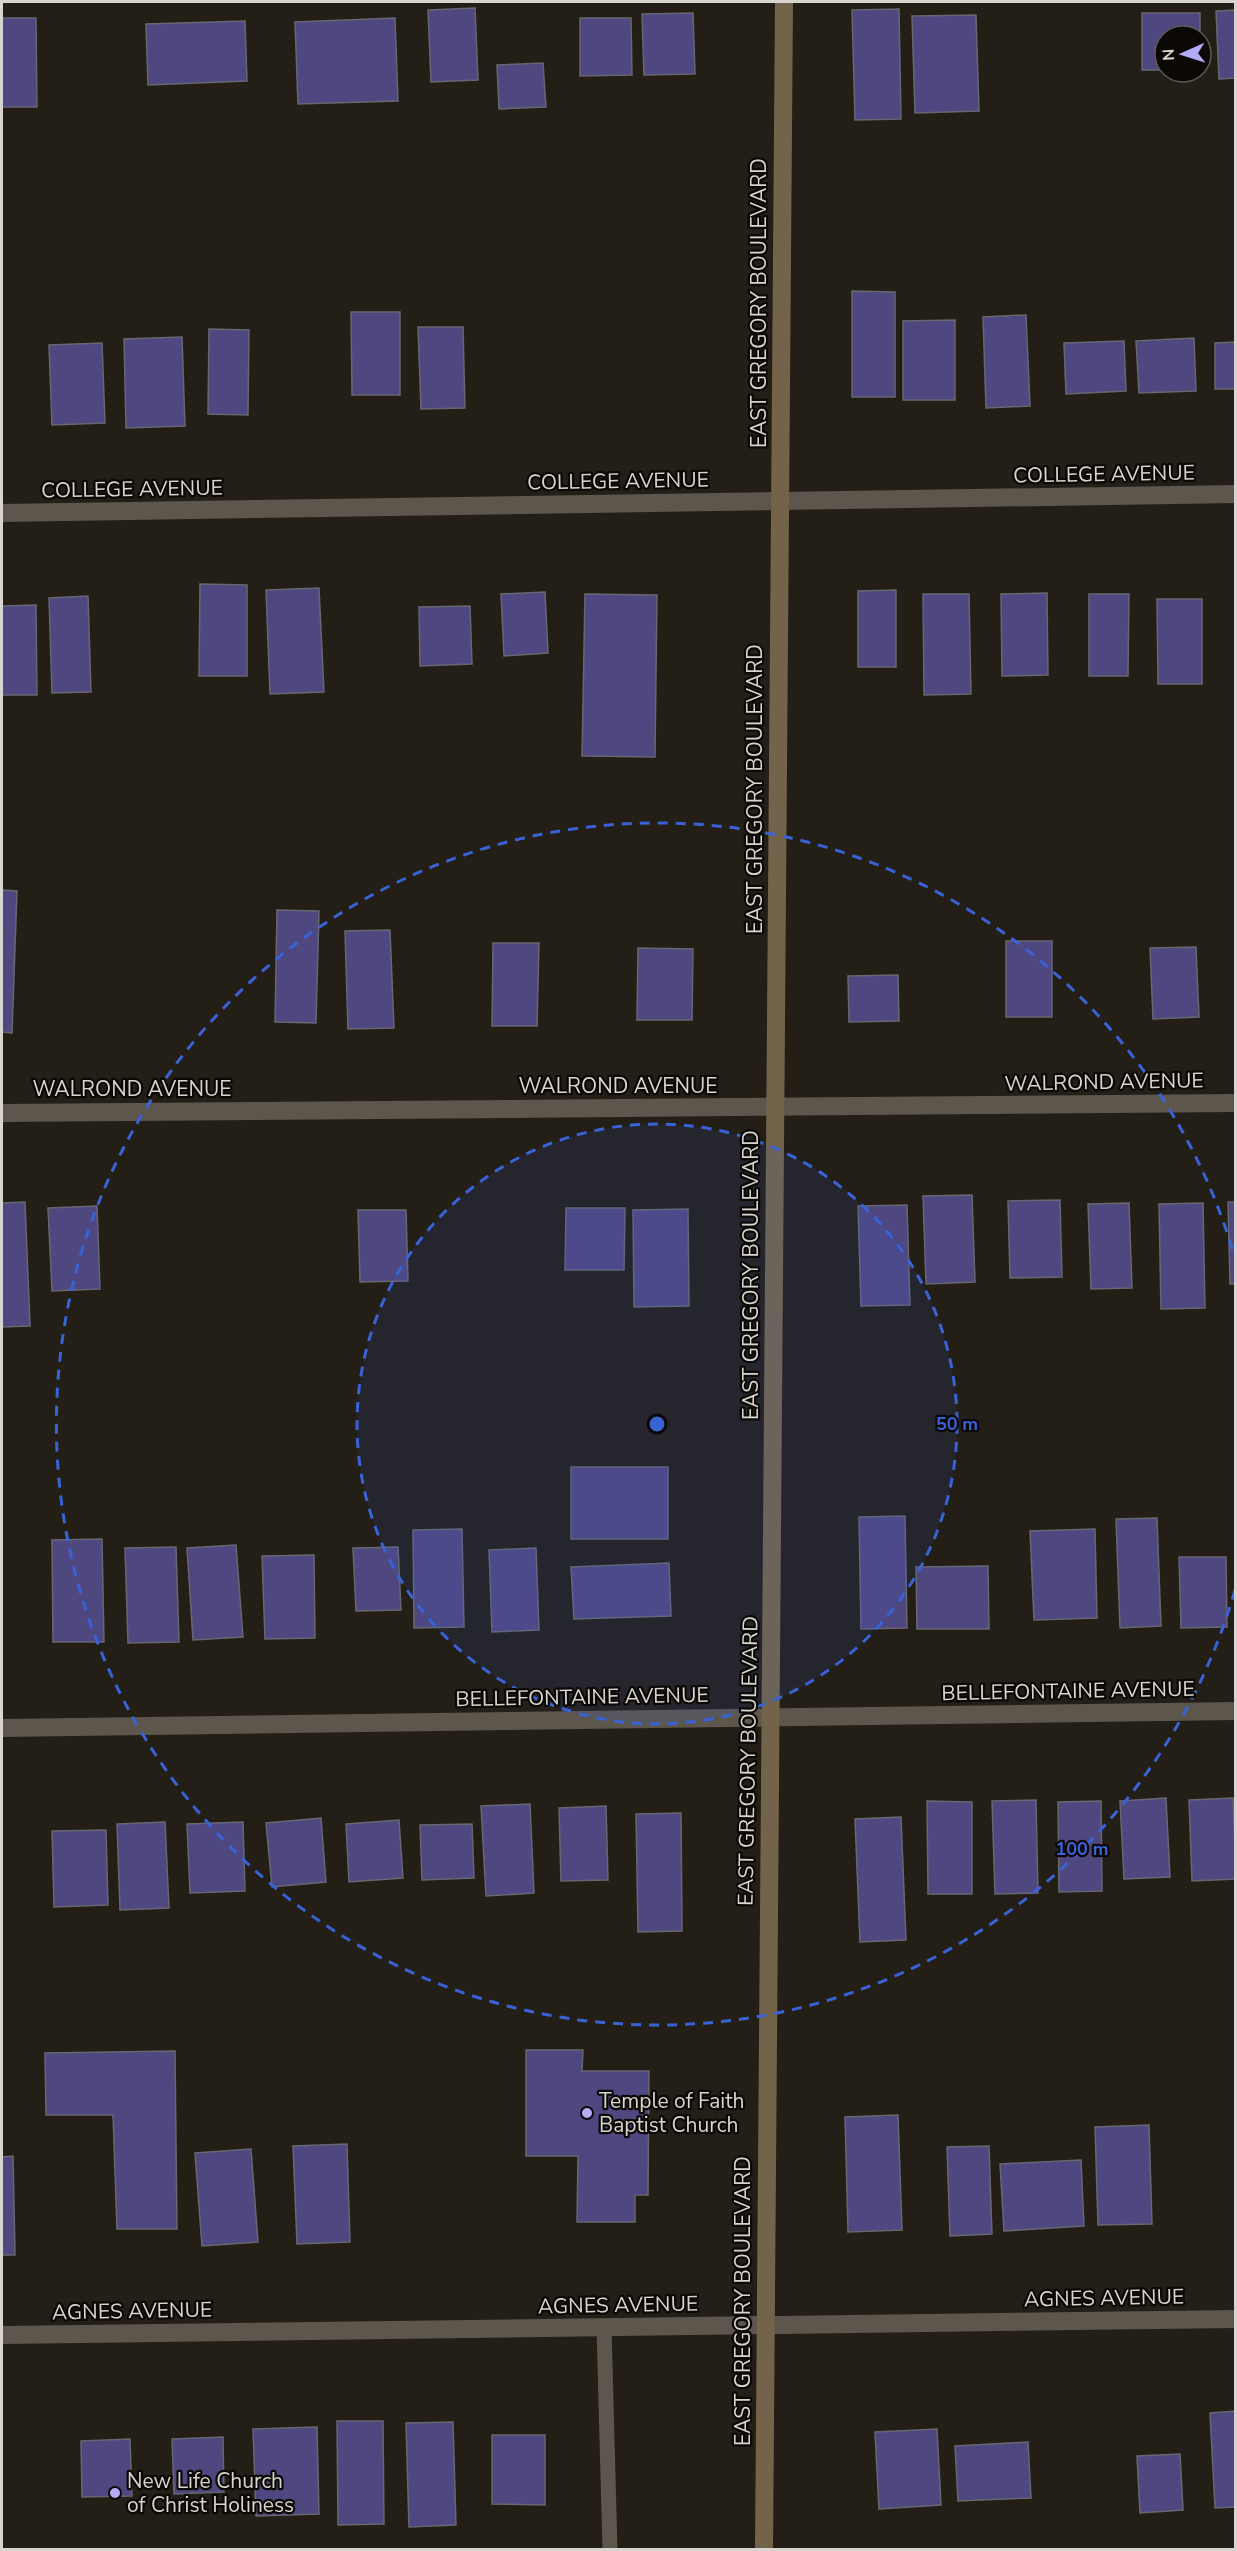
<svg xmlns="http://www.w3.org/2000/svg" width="1237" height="2551" font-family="'Nunito Sans',sans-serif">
  <rect width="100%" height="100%" fill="#231e16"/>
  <path fill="#4f4780" stroke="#676771" stroke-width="1.5" d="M475,8L478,80L431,82L428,10Z
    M899,9L901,119L855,120L852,10Z
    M1236,10V78L1219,79L1216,11Z
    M693,13L695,74L644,75L642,14Z
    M1142,13H1200V36H1165V70H1142Z
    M976,15L979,111L915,113L912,16Z
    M2,18H36L37,107H2Z
    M395,18L398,101L298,104L295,22Z
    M580,18H631L632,75L580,76Z
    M245,21L247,81L148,85L146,24Z
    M543,63L546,107L499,109L497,65Z
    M852,291L895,292V397H852Z
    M351,312H400V395H352Z
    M1026,315L1030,406L986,408L983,317Z
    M955,320V400H903V321Z
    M418,327H463L465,408L421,409Z
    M209,329L249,330L248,415L208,414Z
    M182,337L185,426L126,428L124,339Z
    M1194,338L1196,391L1139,393L1136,341Z
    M1124,341L1126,391L1066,394L1064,343Z
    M1236,342V389H1215V343Z
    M102,343L105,423L52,425L49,345Z
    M200,584L247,585V676H199Z
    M319,588L324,692L270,694L266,590Z
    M896,590V667H858V591Z
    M545,592L548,653L504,656L501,594Z
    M1047,593L1048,675L1002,676L1001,594Z
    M585,594L657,595L655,757L582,756Z
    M923,594H969L971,694L924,695Z
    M1089,594H1129L1128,676H1089Z
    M88,596L91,692L52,693L49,598Z
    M1157,599H1202V684H1158Z
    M36,605L37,695H2V606Z
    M470,606L472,664L420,666L419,607Z
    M2,890L17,891L12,1033L2,1032Z
    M277,910L319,911L316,1023L275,1022Z
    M390,930L394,1028L348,1029L345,931Z
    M1006,941H1052V1017H1006Z
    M493,943H539L537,1026H492Z
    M1196,947L1199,1017L1153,1019L1150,948Z
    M638,948L693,949L692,1020H637Z
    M898,975L899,1021L849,1022L848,976Z
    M972,1195L975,1282L926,1284L923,1196Z
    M1060,1200L1062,1277L1010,1278L1008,1201Z
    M25,1202L30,1326L2,1327V1203Z
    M1228,1202H1236V1284H1230Z
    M1129,1203L1132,1288L1091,1289L1088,1204Z
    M1203,1203L1205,1308L1161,1309L1159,1204Z
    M907,1205L910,1305L861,1306L858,1206Z
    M97,1206L100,1289L52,1291L48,1208Z
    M566,1208H625L624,1270H565Z
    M688,1209L689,1306L634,1307L633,1210Z
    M358,1210H406L408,1281L360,1282Z
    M571,1467H668V1539H571Z
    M905,1516L907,1628L861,1629L859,1517Z
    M1157,1518L1161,1626L1120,1628L1116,1519Z
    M462,1529L464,1627L414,1628L413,1530Z
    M1095,1529L1097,1618L1034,1620L1030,1531Z
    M102,1539L104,1642H53L52,1540Z
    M236,1545L243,1637L193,1640L187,1548Z
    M176,1547L179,1642L128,1643L125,1548Z
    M398,1547L401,1610L356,1611L353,1548Z
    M536,1548L539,1630L492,1632L489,1550Z
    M314,1555L315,1638L265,1639L262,1556Z
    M1179,1557H1226L1227,1627L1181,1628Z
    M669,1563L671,1616L574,1619L571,1567Z
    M988,1566L989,1629H917L916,1567Z
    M1166,1798L1170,1877L1124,1879L1120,1801Z
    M1233,1798L1236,1879L1192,1881L1189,1800Z
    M1036,1800L1038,1893L995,1894L992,1801Z
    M927,1801L972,1802V1894H928Z
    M1101,1801L1102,1891L1059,1892L1058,1802Z
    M530,1804L534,1893L486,1896L481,1806Z
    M606,1806L608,1880L561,1881L559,1808Z
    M681,1813L682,1931L638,1932L636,1814Z
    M901,1817L906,1940L860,1942L855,1819Z
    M321,1818L326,1882L272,1887L266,1823Z
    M399,1820L403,1878L349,1882L346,1824Z
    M165,1822L169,1908L120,1910L117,1824Z
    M243,1822L245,1891L190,1893L187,1824Z
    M472,1824L474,1878L422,1880L420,1825Z
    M106,1830L108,1905L54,1907L52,1831Z
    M526,2050H583L582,2071H649L648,2195H635V2222H577L578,2156H526Z
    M175,2051L177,2229H117L113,2115H46L45,2053Z
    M898,2115L902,2230L848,2232L845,2117Z
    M1149,2125L1152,2224L1098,2225L1095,2127Z
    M347,2144L350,2242L297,2244L293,2146Z
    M989,2146L992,2234L950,2236L947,2147Z
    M251,2149L258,2242L202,2246L195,2153Z
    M13,2156L15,2255H2V2157Z
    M1081,2160L1084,2226L1004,2231L1000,2164Z
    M1236,2411V2507L1215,2508L1210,2413Z
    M337,2421H383L384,2524L338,2525Z
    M453,2422L456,2525L409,2527L406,2423Z
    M317,2427L319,2514L256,2516L253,2429Z
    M937,2429L941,2505L879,2509L875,2432Z
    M492,2435H545V2505L492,2504Z
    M223,2437L224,2492L174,2494L172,2439Z
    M130,2439L132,2496L82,2497L81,2441Z
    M1028,2442L1031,2498L958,2501L955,2446Z
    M1180,2454L1183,2510L1140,2513L1137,2456Z"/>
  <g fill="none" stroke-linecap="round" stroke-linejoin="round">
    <path stroke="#5d564d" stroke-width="15" d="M604,2328L610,2550"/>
    <path stroke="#5d564d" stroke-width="18" d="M2,513L1236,494
      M2,1113L1236,1103
      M2,1728L1236,1711
      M2,2335L1236,2319"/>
    <path stroke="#74634b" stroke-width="18" d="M764,2550L784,2"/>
  </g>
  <circle cx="657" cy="1424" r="300" fill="#3962d7" fill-opacity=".12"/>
  <g fill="none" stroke="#3962d7" stroke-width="3" stroke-dasharray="10 8">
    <circle cx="657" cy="1424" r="300"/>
    <path d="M1235 1590A601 601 0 1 1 1235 1258"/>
  </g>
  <g fill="#b5acf9" stroke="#0b0806" stroke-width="2">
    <circle cx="587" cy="2113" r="6"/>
    <circle cx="115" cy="2493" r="6"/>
  </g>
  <g text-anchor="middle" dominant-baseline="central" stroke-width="4.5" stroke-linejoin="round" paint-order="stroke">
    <g font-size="21" fill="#d8d4cf" stroke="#0b0806">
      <text transform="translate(759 303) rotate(-90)">EAST GREGORY BOULEVARD</text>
      <text transform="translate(1104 474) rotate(-1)">COLLEGE AVENUE</text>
      <text transform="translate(618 481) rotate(-1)">COLLEGE AVENUE</text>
      <text transform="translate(132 489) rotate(-1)">COLLEGE AVENUE</text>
      <text transform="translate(755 789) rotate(-90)">EAST GREGORY BOULEVARD</text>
      <text transform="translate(1104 1082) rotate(-1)">WALROND AVENUE</text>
      <text x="618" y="1086">WALROND AVENUE</text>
      <text x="132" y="1089">WALROND AVENUE</text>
      <text transform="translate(751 1275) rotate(-90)">EAST GREGORY BOULEVARD</text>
      <text transform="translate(1068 1691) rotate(-1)">BELLEFONTAINE AVENUE</text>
      <text transform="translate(582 1697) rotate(-1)">BELLEFONTAINE AVENUE</text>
      <text transform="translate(748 1761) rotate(-89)">EAST GREGORY BOULEVARD</text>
      <text transform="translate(1104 2298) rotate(-1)">AGNES AVENUE</text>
      <text transform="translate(743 2301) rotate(-90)">EAST GREGORY BOULEVARD</text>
      <text transform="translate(618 2305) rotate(-1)">AGNES AVENUE</text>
      <text transform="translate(132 2311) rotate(-1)">AGNES AVENUE</text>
    </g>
    <g font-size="21" fill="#d8d4cf" stroke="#0b0806" text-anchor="start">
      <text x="599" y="2101">Temple of Faith<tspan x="599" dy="24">Baptist Church</tspan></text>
      <text x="127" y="2481">New Life Church<tspan x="127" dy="24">of Christ Holiness</tspan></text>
    </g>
  </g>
  <circle cx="657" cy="1424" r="9" fill="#3962d7" stroke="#0b0806" stroke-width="3"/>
  <g font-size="18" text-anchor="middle" font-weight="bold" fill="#3962d7" stroke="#0b0806" stroke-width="4.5" stroke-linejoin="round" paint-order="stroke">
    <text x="957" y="1430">50 m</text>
    <text x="1082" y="1855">100 m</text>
  </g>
  <rect width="1237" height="2551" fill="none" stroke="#d8d4cf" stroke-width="6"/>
  <g transform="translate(1183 54) rotate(267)"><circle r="28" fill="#0b0806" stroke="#5d5a56" stroke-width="1.5"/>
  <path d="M0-4.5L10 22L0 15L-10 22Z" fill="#b5acf9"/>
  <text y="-9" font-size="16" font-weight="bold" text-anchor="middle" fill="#d8d4cf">N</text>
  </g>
</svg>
